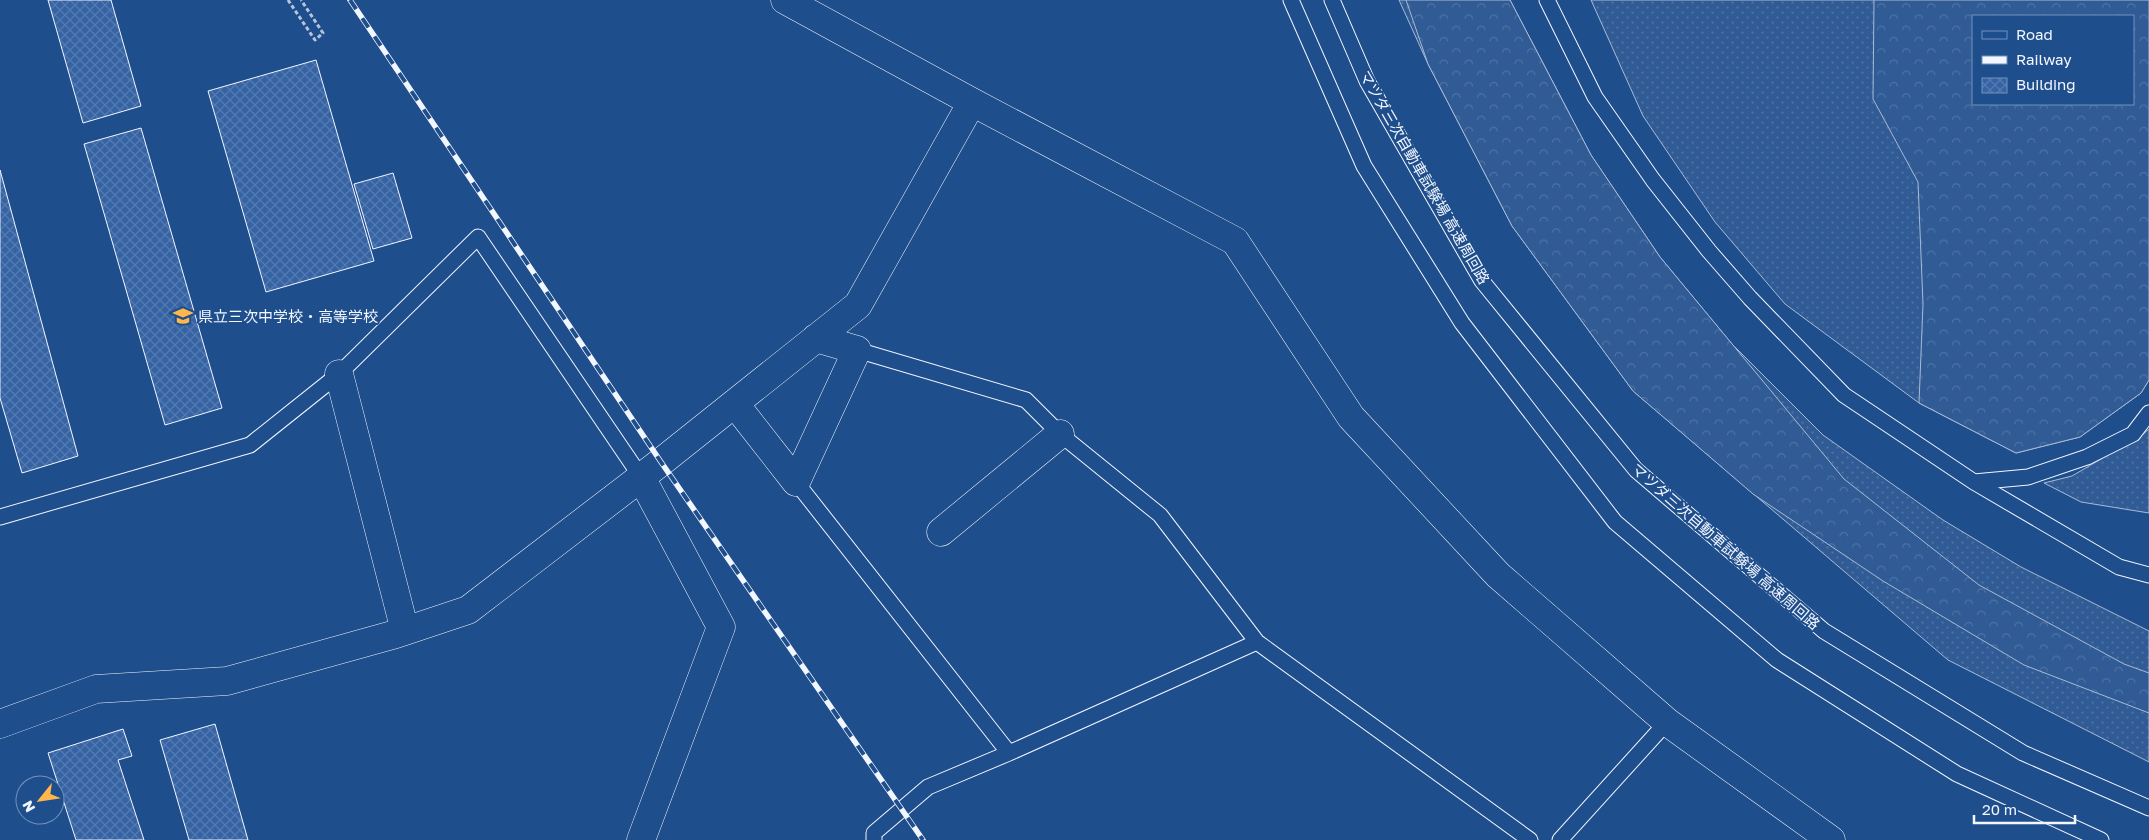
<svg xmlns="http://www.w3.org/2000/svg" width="2149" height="840" font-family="'Golos Text','Noto Sans JP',sans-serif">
  <defs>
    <pattern id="grass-dots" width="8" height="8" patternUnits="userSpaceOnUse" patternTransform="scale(1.25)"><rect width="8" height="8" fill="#305b95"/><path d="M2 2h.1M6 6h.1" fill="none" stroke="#4e73a5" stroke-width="1.8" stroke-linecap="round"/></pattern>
    <pattern id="forest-crowns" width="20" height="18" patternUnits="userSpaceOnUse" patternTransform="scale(1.25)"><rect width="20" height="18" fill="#305b95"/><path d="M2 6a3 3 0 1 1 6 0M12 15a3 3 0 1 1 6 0" fill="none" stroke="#4e73a5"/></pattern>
    <pattern id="building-cross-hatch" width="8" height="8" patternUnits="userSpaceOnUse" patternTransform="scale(1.25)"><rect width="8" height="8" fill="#3563a3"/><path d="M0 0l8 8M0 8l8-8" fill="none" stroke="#537ab1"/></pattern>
  </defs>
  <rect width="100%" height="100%" fill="#1f4e8c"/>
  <path fill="url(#grass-dots)" stroke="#a8bbd7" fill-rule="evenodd" d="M1399,0H1510L1591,155L1660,257L1732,344L1823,435L1943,520L2021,567L2149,631V762L1948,660L1633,391L1512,226L1428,64Z
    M1591,0H2149V380L2141,393L2080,437L2016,453L1919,403L1785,304L1715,222L1643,116ZM1973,16H2133V104H1973Z
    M2149,429V513L2081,502L2044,483L2072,476L2142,435Z"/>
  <path fill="url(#forest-crowns)" stroke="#a8bbd7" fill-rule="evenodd" d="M1406,0H1510L1591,155L1660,257L1844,479L1979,585L2124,664L2149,673V713L2024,665L1883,581L1753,494L1633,391L1512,226L1428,64Z
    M1874,0H2149V380L2141,393L2080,437L2016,453L1919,403L1923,304L1918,182L1873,99ZM1973,16H2133V104H1973Z"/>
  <path fill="url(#building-cross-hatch)" stroke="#f2f6ff" d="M48,0H111L141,106L83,123Z
    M316,60L374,261L266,292L208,91Z
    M141,128L222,408L165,425L84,144Z
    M0,170L78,456L22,473L0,398Z
    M393,173L412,238L373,249L354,184Z
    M215,724L248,840H189L160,740Z
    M123,729L132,756L118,760L144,840H76L48,753Z"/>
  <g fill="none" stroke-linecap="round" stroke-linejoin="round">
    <defs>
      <path id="lane" d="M1291,0L1364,166L1462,323L1615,522L1777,660L1957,774L2101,840
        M1332,0L1367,81L1482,281L1636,470L1824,631L2023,753L2149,808
        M1547,0L1595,97L1653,180L1709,251L1750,298L1844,395L1974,482L2119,567L2149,575
        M857,350L1026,400L1060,434L1160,515L1257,642L1530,840
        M796,482L1009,753L1257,642
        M1974,482L2028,477L2087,457L2133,434L2149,413
        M0,517L250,445L339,374L478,237L641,477
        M874,840V833L928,787L1009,753
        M1560,840L1667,722"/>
      <path id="street" d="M785,0L972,102L1235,241L1351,417L1498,575L1667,722L1831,840
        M339,374L405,631
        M735,404L796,482L857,350L816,338
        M641,477L721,627L641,840
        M941,532L1060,434
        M0,724L96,689L227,681L396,634L468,610L661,462L858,305L972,102"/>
    </defs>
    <use href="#lane" stroke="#f2f6ff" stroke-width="17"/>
    <use href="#street" stroke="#f2f6ff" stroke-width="29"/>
    <path stroke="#b3c4dc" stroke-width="3" stroke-dasharray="4 2.5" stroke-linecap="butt" d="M288,0L315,40L323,33L301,0"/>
    <use href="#lane" stroke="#1f4e8c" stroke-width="15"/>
    <use href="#street" stroke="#1f4e8c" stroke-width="28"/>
    <defs>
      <path id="rail" d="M350,0L661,462L923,840"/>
    </defs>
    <use href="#rail" stroke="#f2f6ff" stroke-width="5.5"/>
    <use href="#rail" stroke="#1f4e8c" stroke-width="4" stroke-dasharray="11" stroke-linecap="butt"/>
  </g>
  <defs>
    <symbol id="school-bare" viewBox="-9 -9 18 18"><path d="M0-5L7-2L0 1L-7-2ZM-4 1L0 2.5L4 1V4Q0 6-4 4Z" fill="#ffb74d" stroke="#1f4e8c" stroke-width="2.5" paint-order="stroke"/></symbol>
  </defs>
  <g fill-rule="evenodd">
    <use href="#school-bare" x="169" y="302" width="28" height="28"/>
  </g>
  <g text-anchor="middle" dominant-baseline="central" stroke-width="4" stroke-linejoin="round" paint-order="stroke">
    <g font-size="15" fill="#f2f6ff" stroke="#1f4e8c">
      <text transform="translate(1425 177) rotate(60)">マツダ三次自動車試験場 高速周回路</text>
      <text transform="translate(1726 546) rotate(41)">マツダ三次自動車試験場 高速周回路</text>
    </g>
    <g font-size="15" fill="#f2f6ff" stroke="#1f4e8c" text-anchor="start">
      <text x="198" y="316">県立三次中学校・高等学校</text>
    </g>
  </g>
  <rect x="1972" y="15" width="162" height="90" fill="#1f4e8c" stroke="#7391ba"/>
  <rect x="1982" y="31" width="25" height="8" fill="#1f4e8c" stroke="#7391ba"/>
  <text x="2016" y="40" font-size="15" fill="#f2f6ff">Road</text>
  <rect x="1982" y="56" width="25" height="8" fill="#f2f6ff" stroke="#7391ba"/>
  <text x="2016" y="65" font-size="15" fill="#f2f6ff">Railway</text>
  <rect x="1982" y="78" width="25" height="15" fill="url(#building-cross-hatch)" stroke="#7391ba"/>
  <text x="2016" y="90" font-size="15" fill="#f2f6ff">Building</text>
  <g transform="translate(40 800) rotate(240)"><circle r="24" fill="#1f4e8c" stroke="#7391ba"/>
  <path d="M0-4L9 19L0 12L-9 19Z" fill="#ffb74d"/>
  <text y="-8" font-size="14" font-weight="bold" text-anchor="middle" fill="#f2f6ff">N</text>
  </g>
  <path d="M1974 815v8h101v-8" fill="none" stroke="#f2f6ff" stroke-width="2.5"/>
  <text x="1982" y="815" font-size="15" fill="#f2f6ff" stroke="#1f4e8c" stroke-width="4" paint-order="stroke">20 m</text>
</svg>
